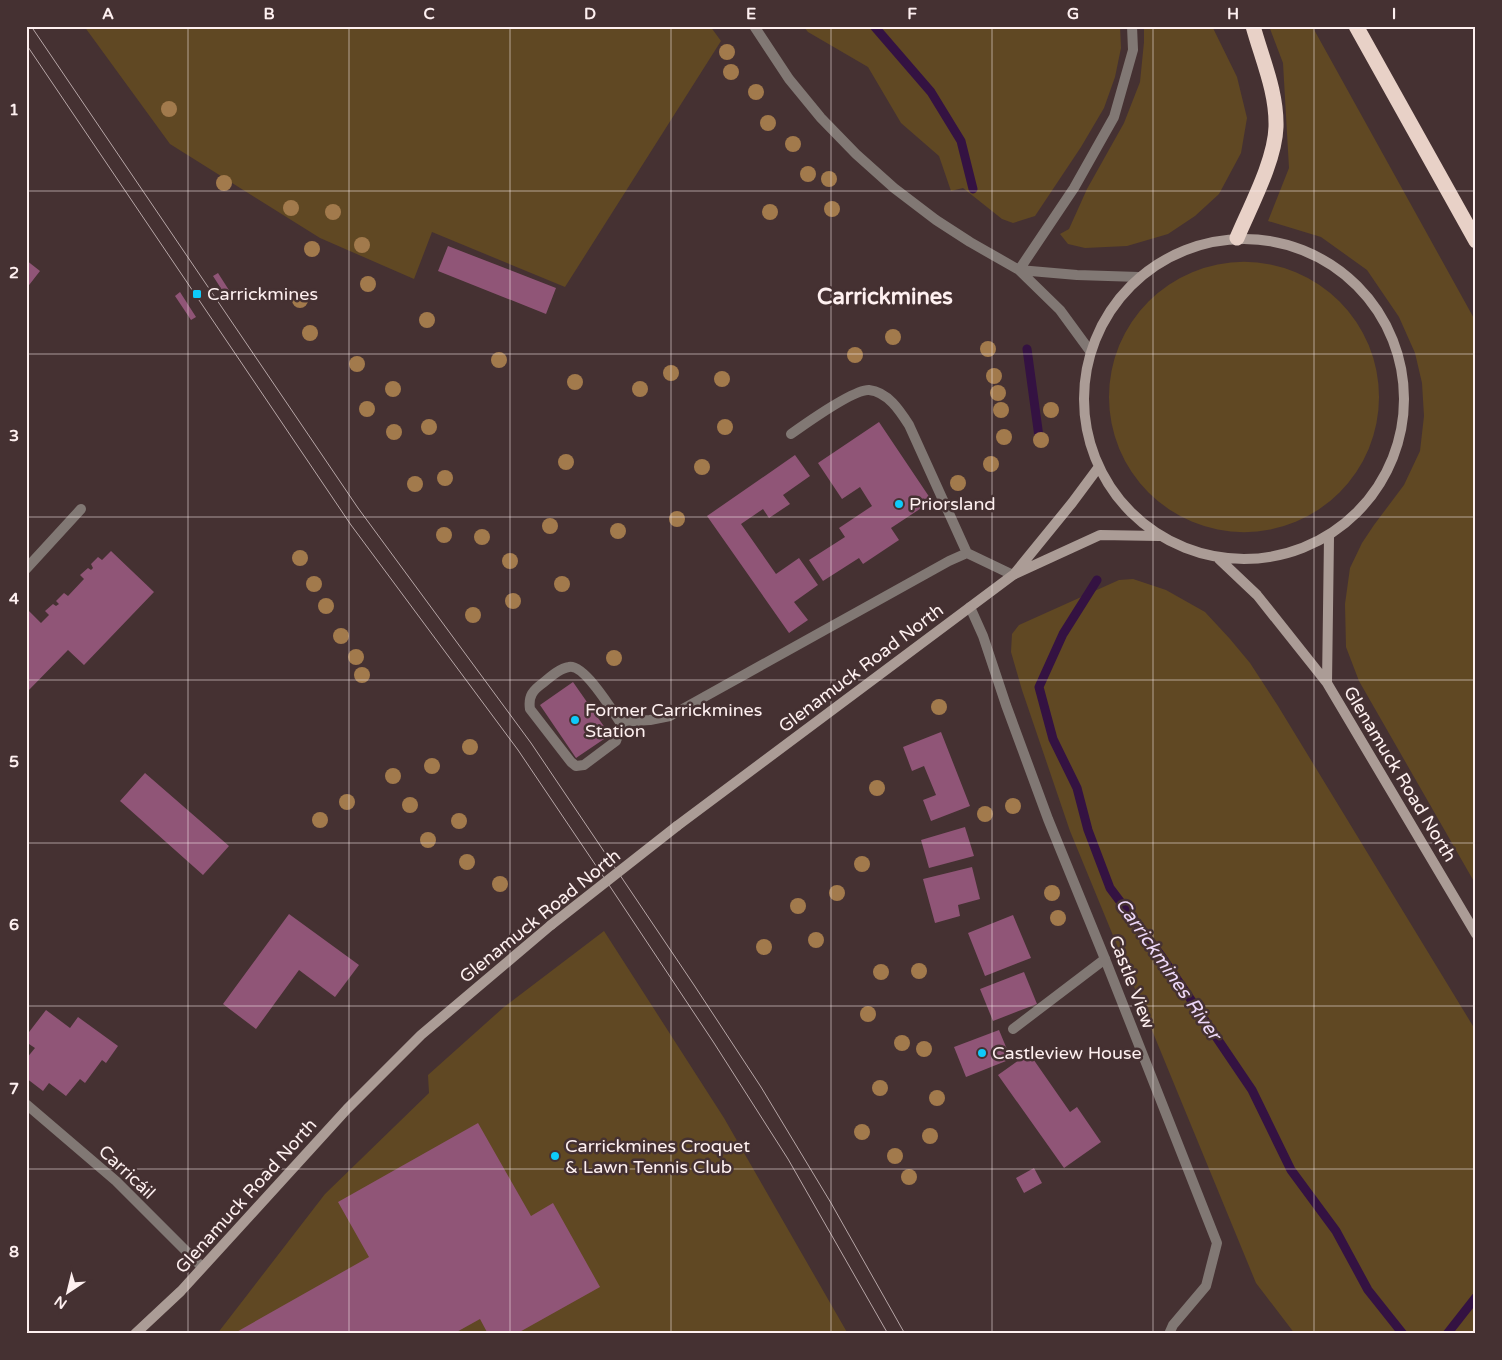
<svg xmlns="http://www.w3.org/2000/svg" width="1502" height="1360" font-family="'Varela Round',sans-serif">
  <rect width="100%" height="100%" fill="#453132"/>
  <path fill="#604823" d="M84,26H710L721,41L565,287L432,232L414,279L320,238L170,144Z
    M803,26H1120L1121,48L1115,77L1104,108L1081,147L1035,216L1013,223L1002,219L963,188L951,191L939,156L901,123L868,67L808,32Z
    M1144,26H1212L1237,77L1247,118L1241,153L1219,194L1195,216L1168,234L1127,246L1085,248L1068,244L1060,234L1069,229L1087,189L1124,123L1140,82L1144,42Z
    M1269,26H1312L1476,322V885L1359,681L1346,647L1345,604L1350,568L1362,543L1374,525L1404,485L1420,451L1424,416L1422,383L1415,353L1399,317L1367,270L1321,237L1268,221L1289,168L1283,63Z
    M1109 397a135 135 0 1 1 270 0a135 135 0 1 1-270 0Z
    M1133,579L1166,590L1205,612L1230,639L1250,663L1278,706L1476,1031V1334H1295L1256,1283L1070,831L1022,690L1011,652L1012,634L1019,625L1119,580Z
    M604,931L724,1118L848,1334H217L325,1194L429,1093L428,1075L504,1007Z"/>
  <g fill="none" stroke-linecap="round" stroke-linejoin="round">
    <path stroke="#341242" stroke-width="9" d="M874,26L931,92L961,141L973,189
      M1027,349L1039,437
      M1097,580L1063,634L1039,687L1053,739L1077,788L1088,830L1110,888L1162,957L1252,1090L1291,1170L1336,1231L1368,1290L1403,1334
      M1447,1334L1476,1297"/>
  </g>
  <path fill="#905577" d="M448,246L556,288L546,314L438,271Z
    M26,260L40,271L26,289Z
    M218,273L234,298L229,301L213,276Z
    M180,292L196,317L191,320L175,296Z
    M879,422L932,501L891,528L899,540L863,564L859,558L823,581L809,560L845,537L839,528L872,506L860,487L842,499L818,463Z
    M795,455L810,476L783,495L790,504L769,518L763,509L741,524L776,574L799,558L818,585L794,602L808,620L789,633L707,516Z
    M111,551L154,592L84,665L68,650L26,693V611L27,609L41,623L49,615L45,611L53,604L56,606L59,604L56,601L64,593L68,596L84,579L80,575L88,568L91,570L93,568L91,564L98,557L102,560Z
    M573,682L610,735L576,758L540,705Z
    M941,732L970,806L931,821L923,800L936,795L924,766L912,771L903,747Z
    M145,773L229,846L203,875L120,801Z
    M965,827L974,856L929,868L921,840Z
    M972,867L980,899L958,905L960,916L935,923L923,879Z
    M289,914L359,965L335,997L299,970L256,1029L223,1004Z
    M1013,915L1031,958L985,976L968,933Z
    M1024,972L1037,1004L993,1021L980,989Z
    M46,1010L70,1028L78,1017L118,1046L106,1063L102,1060L85,1083L80,1079L66,1096L49,1083L43,1091L26,1078V1059L35,1048L26,1042V1036Z
    M999,1030L1011,1059L966,1077L954,1047Z
    M1029,1053L1070,1112L1077,1107L1101,1142L1064,1168L998,1075Z
    M478,1123L531,1216L553,1203L600,1287L516,1334H488L480,1319L453,1334H233L369,1257L338,1202Z
    M1034,1168L1042,1183L1024,1193L1016,1178Z"/>
  <g fill="none" stroke-linecap="round" stroke-linejoin="round">
    <path stroke="#817874" stroke-width="10" d="M754,26L789,79L821,118L856,154L894,188L936,220L970,242L1019,270L1060,310L1090,351
      M1019,270L1074,188L1114,117L1133,50L1132,26
      M1019,270L1077,275L1139,277
      M791,434C805,424 854,389 869,390C888,392 900,411 909,425L967,553
      M620,722L621,727L616,741L584,765L576,766L571,762L530,709C528,696 533,690 543,683C550,677 560,668 569,667C584,664 612,710 620,722L650,720L670,716L949,561L967,553L1013,575
      M1013,1029L1105,959"/>
    <path stroke="#817874" stroke-width="10" d="M26,569L81,509
      M970,607L983,636L1006,705L1048,819L1105,959L1217,1243L1206,1286L1173,1325L1169,1334
      M26,1104L116,1181L202,1267"/>
    <path stroke="#ab9c96" stroke-width="10" d="M1084 399a160 160 0 1 1 320 0a160 160 0 1 1-320 0Z
      M1219,559L1257,595L1327,683L1476,934
      M1015,573L1072,503L1098,468
      M1327,683L1329,537
      M677,826L1013,575L1100,535L1159,536
      M135,1334L181,1291L347,1109L421,1035L551,925"/>
    <path stroke="#e8d1c7" stroke-width="15" d="M1356,26L1476,241
      M1237,238C1250,207 1275,161 1276,127C1277,92 1262,59 1253,26"/>
    <path stroke="#b7a6a7" stroke-width="1" d="M31,26L358,508L531,743L694,985L761,1087L831,1203L905,1334
      M26,44L351,525L518,750L609,885L714,1043L788,1159L888,1334"/>
    <path stroke="#ab9c96" stroke-width="10" d="M551,925L677,826"/>
  </g>
  <g fill="#a27a4c">
    <circle cx="727" cy="52" r="8"/>
    <circle cx="731" cy="72" r="8"/>
    <circle cx="756" cy="92" r="8"/>
    <circle cx="169" cy="109" r="8"/>
    <circle cx="768" cy="123" r="8"/>
    <circle cx="793" cy="144" r="8"/>
    <circle cx="808" cy="174" r="8"/>
    <circle cx="829" cy="179" r="8"/>
    <circle cx="224" cy="183" r="8"/>
    <circle cx="291" cy="208" r="8"/>
    <circle cx="832" cy="209" r="8"/>
    <circle cx="333" cy="212" r="8"/>
    <circle cx="770" cy="212" r="8"/>
    <circle cx="362" cy="245" r="8"/>
    <circle cx="312" cy="249" r="8"/>
    <circle cx="368" cy="284" r="8"/>
    <circle cx="300" cy="300" r="8"/>
    <circle cx="427" cy="320" r="8"/>
    <circle cx="310" cy="333" r="8"/>
    <circle cx="893" cy="337" r="8"/>
    <circle cx="988" cy="349" r="8"/>
    <circle cx="855" cy="355" r="8"/>
    <circle cx="499" cy="360" r="8"/>
    <circle cx="357" cy="364" r="8"/>
    <circle cx="671" cy="373" r="8"/>
    <circle cx="994" cy="376" r="8"/>
    <circle cx="722" cy="379" r="8"/>
    <circle cx="575" cy="382" r="8"/>
    <circle cx="393" cy="389" r="8"/>
    <circle cx="640" cy="389" r="8"/>
    <circle cx="998" cy="393" r="8"/>
    <circle cx="367" cy="409" r="8"/>
    <circle cx="1001" cy="410" r="8"/>
    <circle cx="1051" cy="410" r="8"/>
    <circle cx="429" cy="427" r="8"/>
    <circle cx="725" cy="427" r="8"/>
    <circle cx="394" cy="432" r="8"/>
    <circle cx="1004" cy="437" r="8"/>
    <circle cx="1041" cy="440" r="8"/>
    <circle cx="566" cy="462" r="8"/>
    <circle cx="991" cy="464" r="8"/>
    <circle cx="702" cy="467" r="8"/>
    <circle cx="445" cy="478" r="8"/>
    <circle cx="958" cy="483" r="8"/>
    <circle cx="415" cy="484" r="8"/>
    <circle cx="677" cy="519" r="8"/>
    <circle cx="550" cy="526" r="8"/>
    <circle cx="618" cy="531" r="8"/>
    <circle cx="444" cy="535" r="8"/>
    <circle cx="482" cy="537" r="8"/>
    <circle cx="300" cy="558" r="8"/>
    <circle cx="510" cy="561" r="8"/>
    <circle cx="314" cy="584" r="8"/>
    <circle cx="562" cy="584" r="8"/>
    <circle cx="513" cy="601" r="8"/>
    <circle cx="326" cy="606" r="8"/>
    <circle cx="473" cy="615" r="8"/>
    <circle cx="341" cy="636" r="8"/>
    <circle cx="356" cy="657" r="8"/>
    <circle cx="614" cy="658" r="8"/>
    <circle cx="362" cy="675" r="8"/>
    <circle cx="939" cy="707" r="8"/>
    <circle cx="470" cy="747" r="8"/>
    <circle cx="432" cy="766" r="8"/>
    <circle cx="393" cy="776" r="8"/>
    <circle cx="877" cy="788" r="8"/>
    <circle cx="347" cy="802" r="8"/>
    <circle cx="410" cy="805" r="8"/>
    <circle cx="1013" cy="806" r="8"/>
    <circle cx="985" cy="814" r="8"/>
    <circle cx="320" cy="820" r="8"/>
    <circle cx="459" cy="821" r="8"/>
    <circle cx="428" cy="840" r="8"/>
    <circle cx="467" cy="862" r="8"/>
    <circle cx="862" cy="864" r="8"/>
    <circle cx="500" cy="884" r="8"/>
    <circle cx="837" cy="893" r="8"/>
    <circle cx="1052" cy="893" r="8"/>
    <circle cx="798" cy="906" r="8"/>
    <circle cx="1058" cy="918" r="8"/>
    <circle cx="816" cy="940" r="8"/>
    <circle cx="764" cy="947" r="8"/>
    <circle cx="919" cy="971" r="8"/>
    <circle cx="881" cy="972" r="8"/>
    <circle cx="868" cy="1014" r="8"/>
    <circle cx="902" cy="1043" r="8"/>
    <circle cx="924" cy="1049" r="8"/>
    <circle cx="880" cy="1088" r="8"/>
    <circle cx="937" cy="1098" r="8"/>
    <circle cx="862" cy="1132" r="8"/>
    <circle cx="930" cy="1136" r="8"/>
    <circle cx="895" cy="1156" r="8"/>
    <circle cx="909" cy="1177" r="8"/>
  </g>
  <path fill="none" stroke="#fef0f0" stroke-width="1" stroke-opacity="0.55" d="M188,26V1334M349,26V1334M510,26V1334M671,26V1334M831,26V1334M992,26V1334M1153,26V1334M1314,26V1334M26,191H1476M26,354H1476M26,517H1476M26,680H1476M26,843H1476M26,1006H1476M26,1169H1476"/>
  <g fill="#0ecafa" stroke="#453132" stroke-width="2">
    <rect x="192" y="289" width="10" height="10" rx="2.5"/>
    <circle cx="899" cy="504" r="5"/>
    <circle cx="575" cy="720" r="5"/>
    <circle cx="982" cy="1053" r="5"/>
    <circle cx="555" cy="1156" r="5"/>
  </g>
  <g text-anchor="middle" dominant-baseline="central" stroke-width="5" stroke-linejoin="round" paint-order="stroke">
    <g font-size="18" fill="#fef0f0" stroke="#453132" text-anchor="start">
      <text x="207" y="294">Carrickmines</text>
      <text x="909" y="504">Priorsland</text>
      <text x="585" y="710">Former Carrickmines<tspan x="585" dy="21">Station</tspan></text>
      <text x="992" y="1053">Castleview House</text>
      <text x="565" y="1146">Carrickmines Croquet<tspan x="565" dy="21">&amp; Lawn Tennis Club</tspan></text>
    </g>
    <g font-size="18" fill="#fef0f0" stroke="#453132">
      <text transform="translate(861 668) rotate(-37)">Glenamuck Road North</text>
      <text transform="translate(1400 774) rotate(59)">Glenamuck Road North</text>
      <text transform="translate(540 916) rotate(-39)">Glenamuck Road North</text>
      <text transform="translate(1132 982) rotate(69)">Castle View</text>
      <text transform="translate(127 1172) rotate(43)">Carricáil</text>
      <text transform="translate(246 1196) rotate(-48)">Glenamuck Road North</text>
    </g>
    <g font-size="19" font-style="italic" fill="#edd8f8" stroke="#453132">
      <text transform="translate(1168 969) rotate(55)">Carrickmines River</text>
    </g>
    <g font-size="22" font-weight="bold" fill="#fef0f0" stroke="#453132">
      <text x="885" y="297">Carrickmines</text>
    </g>
  </g>
  <rect width="1502" height="1360" fill="none" stroke="#453132" stroke-width="55"/>
  <g transform="translate(68 1292) rotate(215)" stroke="#453132" stroke-width="4" paint-order="stroke">
  <path d="M0-4L9 19L0 12L-9 19Z" fill="#fef0f0"/>
  <text y="-8" font-size="14" font-weight="bold" text-anchor="middle" fill="#fef0f0">N</text>
  </g>
  <rect x="28" y="28" width="1446" height="1304" fill="none" stroke="#fef0f0" stroke-width="2"/>
  <g font-size="16" text-anchor="middle" font-weight="bold" fill="#fef0f0">
    <text x="108" y="19">A</text>
    <text x="269" y="19">B</text>
    <text x="429" y="19">C</text>
    <text x="590" y="19">D</text>
    <text x="751" y="19">E</text>
    <text x="912" y="19">F</text>
    <text x="1073" y="19">G</text>
    <text x="1233" y="19">H</text>
    <text x="1394" y="19">I</text>
    <text x="14" y="115">1</text>
    <text x="14" y="278">2</text>
    <text x="14" y="441">3</text>
    <text x="14" y="604">4</text>
    <text x="14" y="767">5</text>
    <text x="14" y="930">6</text>
    <text x="14" y="1094">7</text>
    <text x="14" y="1257">8</text>
  </g>
</svg>
